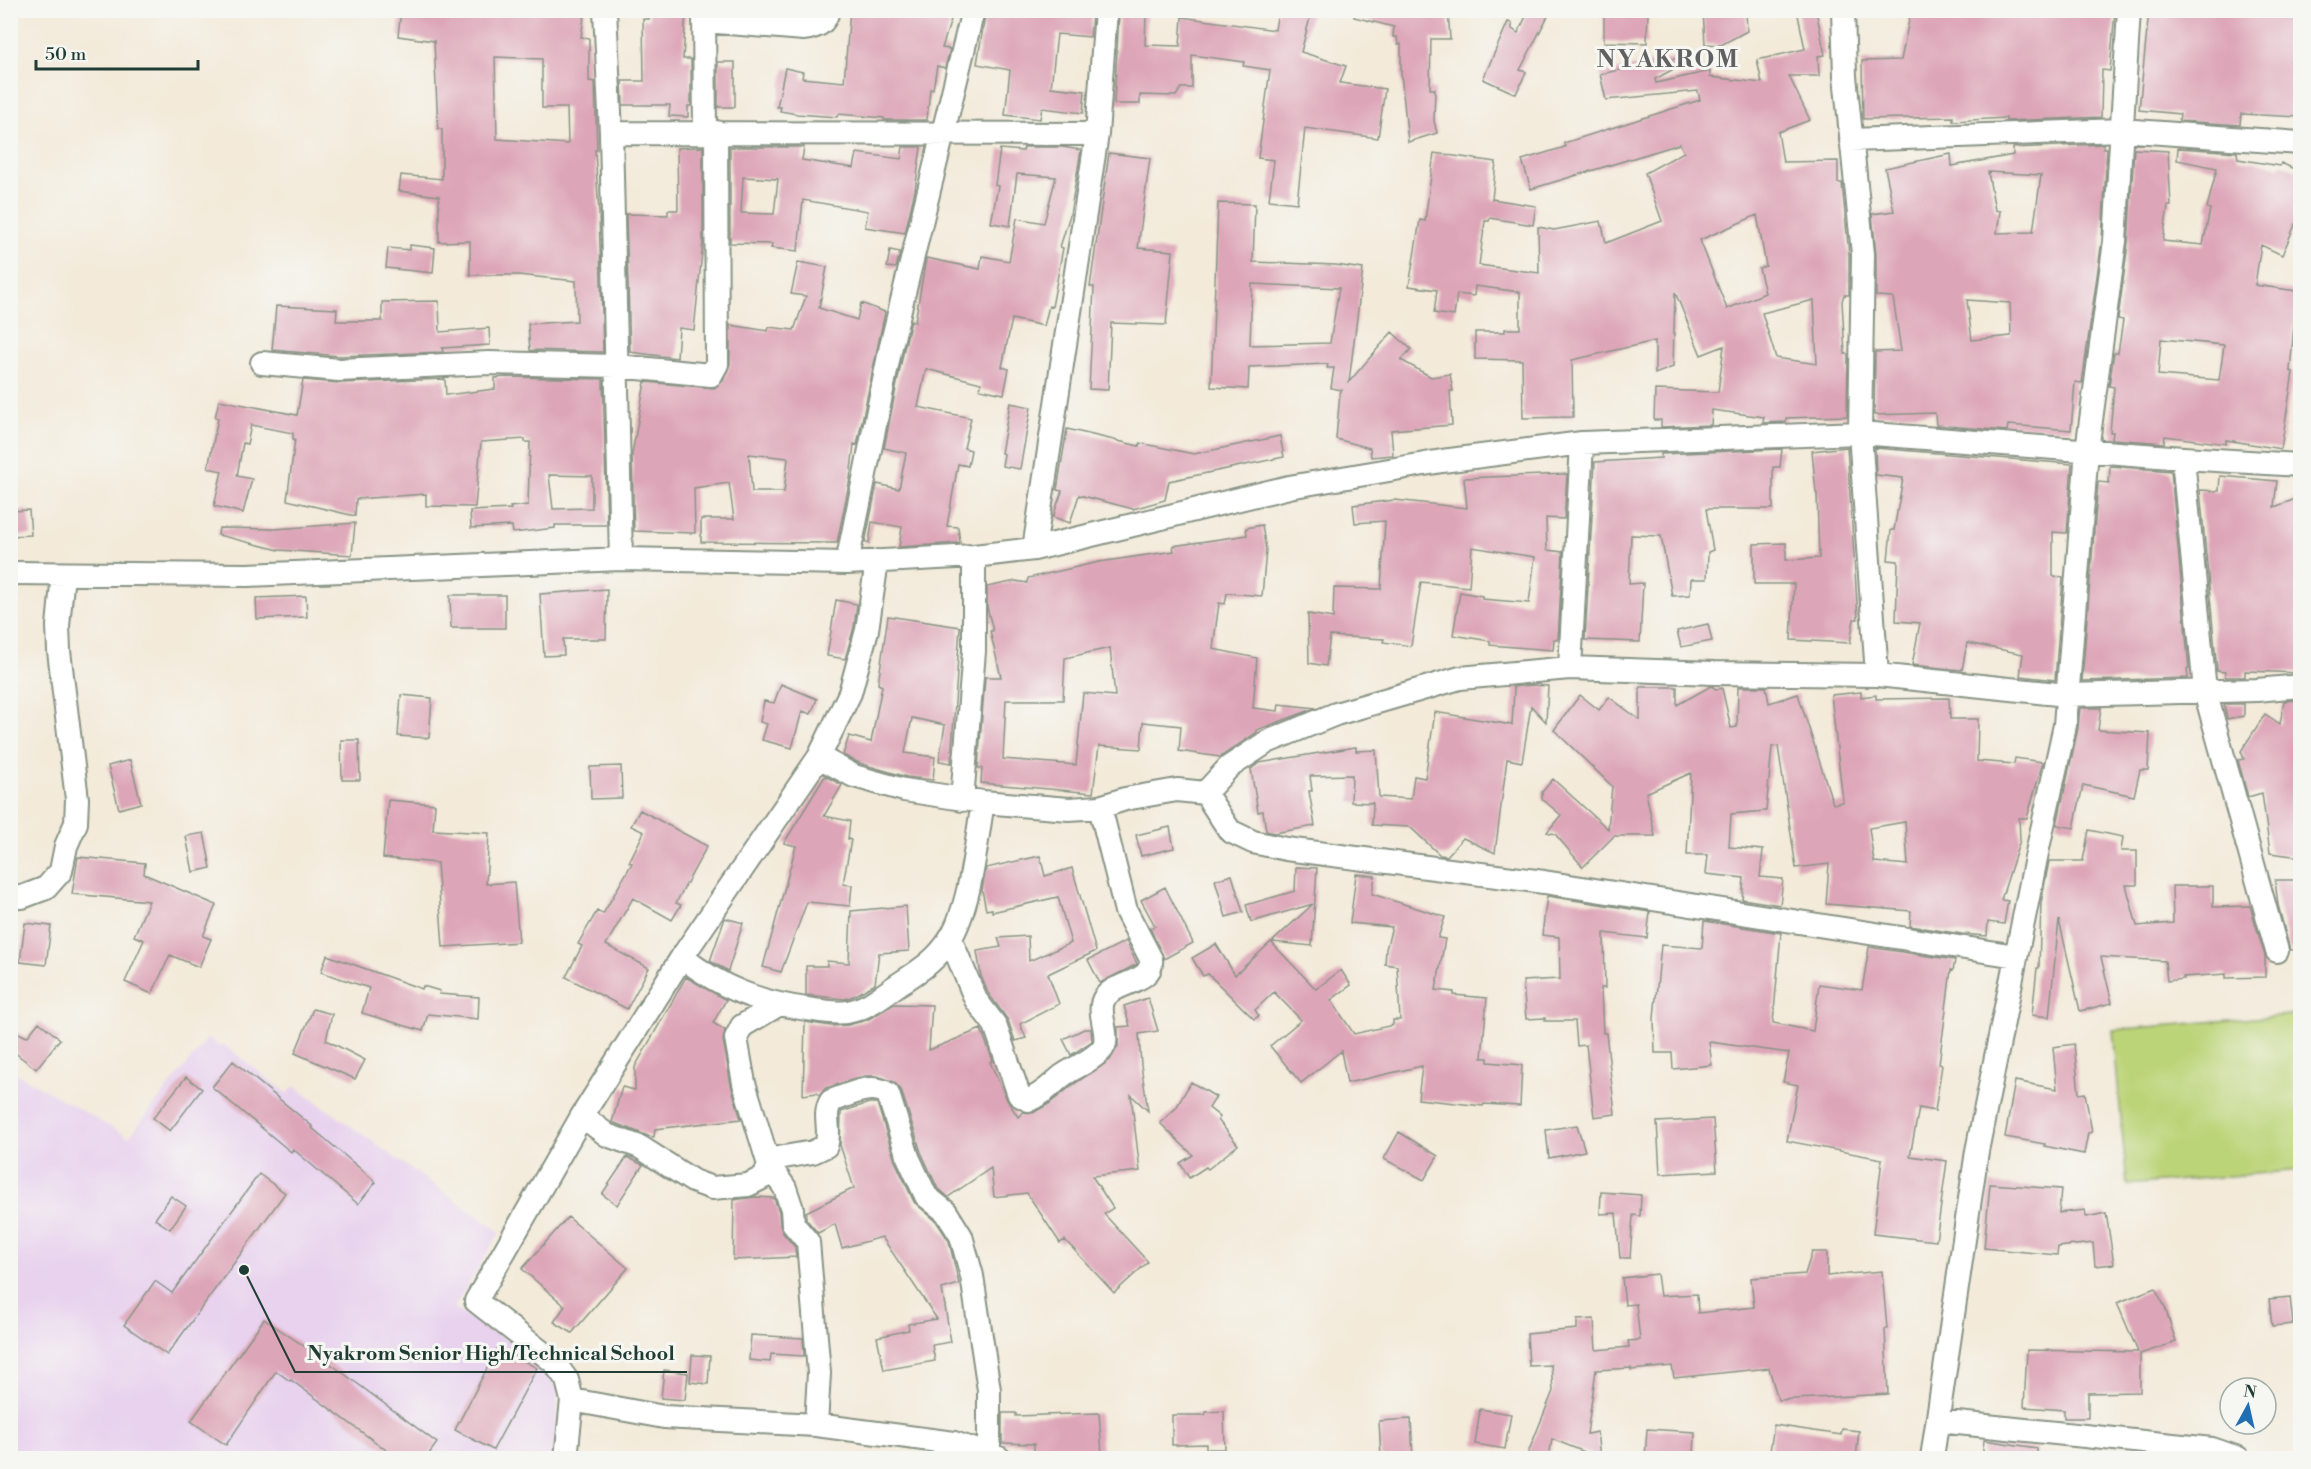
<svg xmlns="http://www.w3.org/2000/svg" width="2311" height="1469" font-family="'Libre Bodoni',serif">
  <rect width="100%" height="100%" fill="#f6f6f2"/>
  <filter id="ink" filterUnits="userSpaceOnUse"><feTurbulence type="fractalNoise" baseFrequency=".0167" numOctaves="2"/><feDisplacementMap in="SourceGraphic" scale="12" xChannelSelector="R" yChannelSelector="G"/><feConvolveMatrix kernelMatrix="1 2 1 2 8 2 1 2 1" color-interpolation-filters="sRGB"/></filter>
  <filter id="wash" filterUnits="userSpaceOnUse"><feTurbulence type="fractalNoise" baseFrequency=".008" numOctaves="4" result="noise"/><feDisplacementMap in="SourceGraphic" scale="24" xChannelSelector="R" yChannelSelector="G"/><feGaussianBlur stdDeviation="1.35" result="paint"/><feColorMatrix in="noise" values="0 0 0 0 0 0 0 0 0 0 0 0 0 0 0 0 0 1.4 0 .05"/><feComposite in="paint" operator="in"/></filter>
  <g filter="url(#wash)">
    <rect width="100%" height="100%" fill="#f3ead9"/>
    <path fill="#e8d2ee" d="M208,1038L220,1047L223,1044L288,1094L294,1086L500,1232L454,1308L542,1361L558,1392L552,1458H11L10,1070L129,1137Z"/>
    <path fill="#bcd478" stroke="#6e8856" stroke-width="1.5" d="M2300,1014V1170L2127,1185L2113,1030Z"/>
    <g id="blocks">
      <path fill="#dda5b8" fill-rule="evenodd" d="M401,10H585L581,37L589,38V81L595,82L597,150H595L599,213L603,352L530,350L528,324L577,321L576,281L518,275H470V241L439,242V196L399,191L401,175L442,179V129H438L434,41L398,36ZM495,57L542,59V108H567L568,144L497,139Z
        M649,10H686L683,59H691V106H688V117L669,116L670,105H623L622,81H644L643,19H649Z
        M850,10H954L942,48L950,49L945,68L937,66L933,89H930L927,120H884V118L838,114L837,117L797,114L780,111L781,107H777L785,68L803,72L802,78L844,82Z
        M986,10H1090V14H1092L1090,37L1057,34L1051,87L1085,91L1083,113L1042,108L1040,119L1005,115L1010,70L977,64Z
        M1278,10H1312L1301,52L1346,66L1340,83L1385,89L1378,138L1305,128L1297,203L1269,200L1274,160L1258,158L1270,70L1243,66L1244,62L1192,55V88H1181L1176,96L1140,95V104H1114L1119,14H1146L1145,45L1180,46L1182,17L1275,30Z
        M1355,10H1448L1450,39H1431L1430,89H1435L1434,121L1437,133L1408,142L1401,73V44H1398L1397,37H1393L1394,27L1354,17Z
        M1529,10H1551L1520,70L1526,72L1516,94L1483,79L1508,22L1512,23V29L1518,33Z
        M1604,10H1648L1647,43L1604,42Z
        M1703,10H1746L1747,31L1721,45L1705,44Z
        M1797,10H1816L1825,55L1818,56L1819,76H1789L1810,120L1778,132L1783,162L1838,161V183H1842L1849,255V295H1844L1842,301L1845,354H1848L1847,416L1786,418V422L1763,423L1764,417L1712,410L1711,425L1661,427V420H1654L1655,390L1718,392L1724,346L1701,355L1675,292L1673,367L1655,374V341L1572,360L1573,417L1523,418L1522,360L1475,359V332H1505V329H1520V292L1475,286L1474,296L1457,294L1454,316L1434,313L1437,290L1409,286L1420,220L1425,221L1434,153L1496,162L1492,199L1536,206L1533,225L1490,218L1489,221H1485L1479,265L1539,273L1538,227L1554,230L1601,221L1606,243L1662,221L1645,173L1684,152L1680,144L1531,189L1522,160L1565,147L1564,143L1700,100L1698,91L1606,100L1600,74L1687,56L1689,61L1655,79L1656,83L1710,71V77L1762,83L1757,60L1805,49ZM1757,215L1766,266L1759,268L1765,293L1727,309L1700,240ZM1814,300L1817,364L1776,358L1762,313Z
        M1911,10H2115L2110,71L2102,70L2101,117L2006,121V118L1953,121V117L1863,119L1862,61L1901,60Z
        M2149,10H2301V57L2291,61L2301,86V117L2241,114L2240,125L2179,121L2180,114L2139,110Z
        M718,62H735V107H718Z
        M2104,144V148H2107L2102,240L2082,383L2075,382L2071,430L2008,425L2007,431L1936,425L1935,413L1874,415L1875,352L1901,351L1893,297L1876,296V254L1872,214L1894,211L1885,168L1951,154L1952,166L2013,155V148ZM1988,172L2041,175L2033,232L1997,233L2000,211L1995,210ZM1967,300L2010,303L2011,336L1972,340Z
        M703,147V242L694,330L679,328L677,358L630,352L626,214L668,215V210H678L677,148Z
        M730,147H804L802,160L854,168L857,153L901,159L903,147H921L915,190L905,233L865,227L868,211L803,200L798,251L771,248L772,244L730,243ZM743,177L778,179L774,214L741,213Z
        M1024,147H1062L1081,150L1070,215L1060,247L1063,248L1052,307L1049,306L1044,326L1012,319L1002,367L1009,369L1004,394L980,389L981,383L926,369L918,407L971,418L964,448L971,450L968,466L958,464L947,526L958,527L960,543L899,547L902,527L872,522L869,543H865L877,484L899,489L906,453L884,448L904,349L911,321L915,322L926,258L980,269L982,256L1009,261L1017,218L1044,223L1056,177L1017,174L1010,226L991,223L998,186L995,185L1000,149L1023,151Z
        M2178,148L2237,152L2238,159L2280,166L2281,163L2301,172V211L2282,255L2261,245L2255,285L2297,291L2290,371L2293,372L2281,449L2226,440V444L2165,436L2164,443L2112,439L2113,432H2110L2114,387L2109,386L2114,353H2118L2123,320L2118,319L2128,243L2134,149L2168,151L2171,206H2168L2163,241L2203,245L2210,209L2207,208L2217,168L2177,160ZM2161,339L2224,345L2219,380L2158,375Z
        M1109,153L1150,158L1138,248L1173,251L1166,325L1111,323L1108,390L1089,389L1094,287H1090Z
        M1218,203L1255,204L1253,262L1336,265L1363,269L1349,382L1392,332L1411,349L1401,360L1431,377L1450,374L1453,391H1450L1452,425L1391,430L1393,455L1371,457L1370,448L1336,439L1340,393L1342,390L1331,388L1334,368H1327L1328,364L1249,367L1248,389L1211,387ZM1252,284L1339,288L1330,343L1250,345Z
        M410,245L435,248L433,273L386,268L388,248L410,250Z
        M890,250L900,252L896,268L887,267Z
        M798,262L827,267L819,308L857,320L861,303L885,312L857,445L854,444L850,479L837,543L701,542V519H734L729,483L694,488L695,533L634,531L632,454L645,382L714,388L723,381L730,364V325L768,331L769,327L794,330L806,296L791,294ZM749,454L788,458L784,492H752Z
        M439,301L440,332L489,328L490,345L442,348L443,352L339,356L272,350L276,306L337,309L336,321H382V302Z
        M506,377L603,379L607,525H555V528L513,533L512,526L471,528L470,511L511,509L510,507L528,505L530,442H525V439L481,442L475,507L426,506V494L356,499L355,516L287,500L295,439H293V433L251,425L247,444L243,443L237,476L252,479L243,513L214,506L222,471L208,468L218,418H215L219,400L297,415L303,380L340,383L445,379L446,395L495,389V378ZM549,475L592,476V508L553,509Z
        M1010,403L1031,407L1020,469L1002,466L1004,454L1001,453Z
        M1067,429L1118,441L1139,446L1140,443L1194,454L1280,436L1284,457L1169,481L1165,500L1133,509L1079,495L1070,523L1053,517L1062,491L1057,490Z
        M1847,447L1858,619H1854L1850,643L1791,640L1794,584H1754V544L1786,543V560L1819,558L1817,493H1816L1812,451Z
        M1875,448L2072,464L2067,533L2053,532V576L2063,577L2055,680L2020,676L2023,654L1967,643L1962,670L1912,665L1920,623L1896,621L1898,561L1888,560L1891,530H1894L1903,478L1876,475Z
        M1782,449L1780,467H1773V509H1706L1713,550L1708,552L1707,579H1691L1690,595L1672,596L1661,536L1631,535L1629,584L1643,583L1640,642L1585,640L1595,462L1661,458V454Z
        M2110,466L2171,471L2189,669H2187L2188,678L2082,681L2098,482L2109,483Z
        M1567,474L1564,519L1546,518L1547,550L1563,552L1558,639H1554L1553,650L1490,645V641L1453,635L1460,592L1482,596V599L1529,603L1535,557L1472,547L1469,587L1421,582L1411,646L1383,642L1384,639L1330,636L1326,666L1309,663L1308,614L1333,618L1334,588L1381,589L1385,521L1355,523L1353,505L1395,500L1467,508L1464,478Z
        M2220,476L2277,481L2274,507L2301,497V673L2245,671V677H2225V672L2217,671L2200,490L2219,491Z
        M29,510L31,535L10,536V511Z
        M355,523L352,555L279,550L218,535L219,528L275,529Z
        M1262,525L1266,550L1262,596L1227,593L1225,604L1219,603L1213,649L1257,658L1253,708L1278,711L1279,704L1316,708L1257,730V732L1220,757L1179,751L1181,726L1143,722L1141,749L1099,746L1093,793L981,783L982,768H978L985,677H1001L990,631H993L987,607V587L1016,581L1027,583L1028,578L1099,562L1174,551L1173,546L1247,535L1246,528ZM1110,648L1115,696L1083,693L1076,765L1003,759L1006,700H1063L1065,658Z
        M607,589L606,639H563L564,655L544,656L540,594Z
        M450,595H505V628H451Z
        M306,596L307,617L257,619L256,598Z
        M836,600L857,604L854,627L845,659L827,656Z
        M888,616L960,627L951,763L939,761L945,725L912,718L905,753L935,757L933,780L907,777L859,763L843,755L849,736L871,742L882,686L878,684Z
        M1708,624L1712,641L1681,647L1677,631Z
        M781,684L817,699L811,714L802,711L792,748L762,740L767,724L760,722L764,701L774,703Z
        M1531,685L1548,686L1546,722L1531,706L1522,762L1507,759L1495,853L1463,838L1447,856L1440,855L1410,827L1372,825L1373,803L1351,802L1352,775L1310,776L1312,791H1309L1315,826L1274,833L1266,831L1263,811L1258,812L1251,769L1259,763L1356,747V751L1376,750L1379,797L1411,799L1414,776L1425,778L1435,712L1512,725L1514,689L1512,687Z
        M1711,686L1716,689L1722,688L1731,728L1737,727L1738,687H1766L1769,703L1798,694L1833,804L1843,802L1831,695L1861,692V697L1876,695V699L1949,698L1950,719H1978L1977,761L2014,764L2015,758L2043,762L2027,818H2019L2020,840L2001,900L2008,901L2004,924L1988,922L1987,936L1962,934L1910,926L1911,911L1826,904L1829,864L1796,868L1778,746L1772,747L1766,811L1731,814L1729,847L1763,850L1760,877L1783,879L1780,905L1742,899L1744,878L1706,874L1708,855H1687L1691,773L1646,793L1655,836H1614L1583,867L1555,834L1547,832L1561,815L1542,799V792L1553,779L1608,829L1612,786L1554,730L1580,695L1599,710L1609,697L1640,720V687H1677V705ZM1905,822L1908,865L1874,862L1869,828Z
        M401,695L432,698L429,738L398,736Z
        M2301,700V857L2270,853L2262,793L2248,797L2238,760L2244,759L2241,751L2265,714L2280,724L2284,701Z
        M2224,704H2244V716L2227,719Z
        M2080,708H2101L2098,730L2150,733L2148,770H2140L2134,796L2083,785L2074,828L2057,825L2078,728Z
        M341,740H359L360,780H342Z
        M130,760L141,803L119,809L108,766Z
        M621,766L622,798L591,799L590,767Z
        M825,776L842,785L824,816L850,821L848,839L851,840L843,884L852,885L850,906L807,902L781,972L763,967L796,846L784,843Z
        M388,800L435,804L433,830L489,833L486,884L514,882L519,942L443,947L437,863L383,858Z
        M640,810L707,846L676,903L681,905L672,920L633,898L606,945L649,968L627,1009L566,977L582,946L578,944L597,911L603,914L632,863L629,862L644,832L631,826Z
        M1170,827L1174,848L1141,856L1136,835Z
        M2089,830L2123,837L2121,851H2137V885H2126L2137,926L2173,923L2172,886H2213V907L2250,906L2265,956V977L2226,978V974L2183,977L2184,979L2167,981L2165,961L2101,957L2112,1003L2080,1011L2059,920L2049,1017L2032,1015L2037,968H2039L2041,903L2049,861H2083Z
        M204,833L211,868L193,872L186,836Z
        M1040,856L1045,876L1072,868L1096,951L1048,974L1059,1004L1020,1024L1026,1038L1015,1041L1008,1020L988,993L981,976L977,951L1001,947L998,938L1028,936L1029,961L1071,943L1058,897L992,912V909L986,910L982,890L986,868Z
        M78,857L145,863L144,874L216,905L203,936L211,939L199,967L170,955L152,994L125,982L144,940L134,936L149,901L72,894Z
        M1296,867L1317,868L1312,946L1272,942L1313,904L1251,922L1246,905L1295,891Z
        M1356,874L1375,876L1372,894L1445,917L1438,938L1445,939L1436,990L1454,992V995L1487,998L1482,1058H1488V1062L1522,1065L1520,1106L1484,1104L1483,1106L1418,1099L1422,1066L1347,1083L1341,1051L1301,1083L1270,1046L1301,1020L1274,992L1255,1010L1259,1016L1254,1019L1208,974L1203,976L1192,958L1216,944L1235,975L1271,942L1316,989L1341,970L1351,985L1331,1000L1354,1034L1393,1025V1020H1400L1397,966L1385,964L1386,949L1392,927L1350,923Z
        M1232,875L1243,912L1226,917L1215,880Z
        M2275,880H2301V949L2290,950L2278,905Z
        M1165,887L1193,943L1164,959L1150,928L1155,926L1141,900Z
        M1547,896L1650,912L1647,938L1604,933L1605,988H1601L1603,1033H1606L1615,1114L1594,1117L1586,1045L1577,1046L1575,1021H1545V1018L1526,1019L1523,981L1560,979L1559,937L1542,935Z
        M906,906L909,951L879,953L875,984L856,995L845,999L806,995V966H827V961L849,963L851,911Z
        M725,918L743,923L728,971L710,961Z
        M1704,921L1781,933L1773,1023L1813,1031L1819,984L1862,990L1869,947L1955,960L1953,971L1951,970L1939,1064L1942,1065L1935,1111L1919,1108L1910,1156L1947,1161L1936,1241L1873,1234L1882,1159L1787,1141L1798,1085L1783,1082L1789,1053L1709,1042L1712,1065L1673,1069L1672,1053H1655L1654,1018L1661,945L1702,948Z
        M25,923L51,926L46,965L20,962Z
        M1126,941L1137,964L1100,983L1088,960Z
        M327,955L422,989L423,986L440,991L439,994L479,997L478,1019L428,1014L423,1031L362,1013L369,988L321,972Z
        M686,977L726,1000L713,1023L725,1030L723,1040L731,1085L741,1119L655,1129L654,1137L648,1136L612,1122L622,1087L635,1090V1067Z
        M1148,998L1158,1031L1139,1034L1141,1065L1148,1111L1131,1095L1140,1171L1092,1176L1113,1208L1104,1214L1148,1262L1114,1293L1065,1240L1060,1243L1027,1193L994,1197L991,1168L948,1197L937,1187L921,1152L901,1090L894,1082L877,1076H865L826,1088L819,1095L817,1093L803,1095L805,1022L831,1026L848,1025L867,1020L894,1004L932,1005L929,1050L981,1029L993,1061L990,1062L1007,1100L1018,1117L1023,1112L1033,1113L1049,1104L1070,1087L1110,1060L1118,1046V1027L1130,1026L1124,1006Z
        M313,1009L332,1014L326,1040L365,1060L355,1079L295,1053Z
        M39,1022L60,1039L36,1069L10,1049V1029L27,1037Z
        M1084,1029H1091L1092,1041L1071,1055L1063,1039Z
        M2074,1044L2079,1094L2085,1093L2092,1132L2088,1133L2084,1154L2044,1146L2045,1144L2005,1137L2015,1081L2057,1089L2053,1047Z
        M233,1061L312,1126L311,1127L376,1182L358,1204L293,1149L291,1152L212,1087Z
        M186,1077L202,1089L170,1131L153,1118Z
        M1191,1082L1216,1097L1209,1108L1220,1117L1218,1120L1238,1145L1208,1169L1206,1167L1189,1178L1180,1163L1193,1155L1160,1123L1176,1108Z
        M869,1103H877L895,1161L914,1202L936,1221L949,1241L959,1284L942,1289L951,1342L932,1345L935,1361L884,1370L877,1337L909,1330L908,1324L937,1319L882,1237L842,1248L835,1224L818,1233L806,1219V1212L854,1188L840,1145L841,1114V1112Z
        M1713,1119L1717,1171L1660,1174L1657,1122Z
        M1577,1125L1585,1151L1549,1158L1546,1130Z
        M1399,1132L1438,1156L1424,1180L1384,1159Z
        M627,1157L643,1165L617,1205L602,1194Z
        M259,1174L285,1193L167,1355L124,1325L155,1281L172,1293Z
        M1990,1184L2061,1189L2059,1213L2085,1210L2086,1217L2106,1213L2114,1264L2095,1266L2093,1243L2058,1247L2057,1255L1984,1248Z
        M1601,1192L1641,1195L1640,1216L1633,1215L1630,1258H1620L1616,1213L1600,1214Z
        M171,1196L186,1206L170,1229L155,1219Z
        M755,1197L774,1198L779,1212L780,1225L783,1233L795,1247L796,1257L733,1260L734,1200Z
        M568,1217L628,1268L572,1333L554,1322L565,1306L522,1269Z
        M1812,1252H1827V1276L1882,1271L1887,1329H1885L1888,1394L1778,1400L1769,1368L1674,1378L1672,1366L1631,1370V1368L1596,1370L1587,1434L1597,1432L1600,1458L1552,1439L1549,1458H1526L1553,1391L1551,1365L1529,1366L1527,1334L1577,1329V1320L1594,1319L1596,1350L1629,1347L1628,1341L1640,1340L1636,1304L1625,1305L1622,1278L1657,1274L1660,1296L1697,1294L1698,1313L1754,1307L1751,1278L1805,1274Z
        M2155,1288L2165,1307L2176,1342L2140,1354V1392L2088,1393V1418H2064V1410L2024,1407L2027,1350L2138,1352L2117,1303Z
        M2290,1297L2293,1324L2272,1326L2269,1299Z
        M264,1319L335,1367L437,1443L426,1458H397L291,1380L290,1381L276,1371L226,1445L191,1421Z
        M751,1335L803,1338L804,1356L771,1354L770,1362L749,1360Z
        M498,1347L537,1368L493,1450L455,1430Z
        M692,1355L710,1356L708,1384L690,1382Z
        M664,1370L688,1373L685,1400L661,1398Z
        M1480,1409L1511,1414L1505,1449L1475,1444Z
        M1224,1411L1225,1449H1206V1444L1172,1445V1415H1205L1206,1412Z
        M1002,1413H1016V1416L1099,1413L1102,1454L1034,1457V1444L1002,1443Z
        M1411,1419L1413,1458H1381L1379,1421Z
        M1774,1425L1841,1435L1842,1429L1859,1431L1856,1458H1769Z
        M1647,1429L1695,1432L1694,1458H1645Z
        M1984,1440L2037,1448V1458H1982Z"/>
    </g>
  </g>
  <g filter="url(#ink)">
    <use href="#blocks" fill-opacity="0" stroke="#899486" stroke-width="1.5"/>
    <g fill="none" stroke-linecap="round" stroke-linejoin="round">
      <defs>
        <path id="minor" d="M605,10L611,133L621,559
          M704,10L705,132
          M1843,10L1845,76L1863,254L1860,433L1877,675
          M704,21L804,29C816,27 826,24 828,10
          M611,133L1097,134
          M1851,140L2121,130L2300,143
          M262,363L339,370L489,363L617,366L711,375L717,364L716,132
          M2183,458L2205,691L2277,951
          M1034,549L1097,134L1106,10
          M847,563L891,346L973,10
          M10,573L248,575L621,559L847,563L974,556L1034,549L1289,487L1442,461L1582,443L1860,433L2183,458L2300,465
          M1570,668L1582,443
          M819,757L854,776L904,790L983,802L1069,809L1100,807L1125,799L1177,790L1205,793L1230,831L1253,842L1286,849L1544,882L2016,956
          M1205,793L1229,767L1267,742L1336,714L1460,678L1570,668L1714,673L1877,675L2067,695L2257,690L2300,686
          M962,800L974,651V556
          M10,897H22L46,888L61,871L66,846L76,823L77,799L59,651L58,626L63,574
          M950,938L976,1000L995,1025L1019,1095L1028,1100C1041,1096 1051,1085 1062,1076C1073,1068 1087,1063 1097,1054C1101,1051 1104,1048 1105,1043C1108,1029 1096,1010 1105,997C1117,981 1154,983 1151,959L1126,911L1100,807
          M682,957C721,988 757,1002 807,1009C820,1011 834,1014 847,1012C867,1009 884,994 899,984C919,971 937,960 950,939C971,905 976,842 983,802
          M778,1005L742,1026L736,1038L744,1083L769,1165L785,1188L792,1209L793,1224L808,1242L819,1373L816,1425
          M582,1116L607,1135L640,1147L693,1181L712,1188L748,1185L764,1177L769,1165L778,1158L813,1152L826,1146C832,1129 822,1116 831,1101C849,1095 871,1082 888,1094L908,1157L926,1196L946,1212L961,1236L972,1276L989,1390V1456
          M572,1400L664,1417L816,1425L954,1443L999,1458
          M1938,1421L2212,1449L2238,1458
          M566,1458L572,1400L567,1380L554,1362L476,1301L582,1116L682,957L819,757L850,693L867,630L877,561
          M1932,1458L1977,1151L2038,848L2065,725L2087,450L2115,241L2129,10"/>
      </defs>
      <use href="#minor" stroke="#899486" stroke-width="26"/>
      <use href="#minor" stroke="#fff" stroke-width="22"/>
    </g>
  </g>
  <g text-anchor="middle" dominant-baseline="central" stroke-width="6" stroke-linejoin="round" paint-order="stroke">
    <g font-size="24" font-weight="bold" letter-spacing="1.5" fill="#626162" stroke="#f6f6f2">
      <text x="1668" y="60">NYAKROM</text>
    </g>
  </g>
  <path fill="none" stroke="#1f3d34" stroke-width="2" d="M244 1270L295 1372H687"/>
  <circle fill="#1f3d34" stroke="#f6f6f2" stroke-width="2" cx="244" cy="1270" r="6"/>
  <g font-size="20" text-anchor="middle" font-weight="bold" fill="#1f3d34" stroke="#f6f6f2" stroke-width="6" stroke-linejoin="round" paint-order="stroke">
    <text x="491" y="1360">Nyakrom Senior High/Technical School</text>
  </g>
  <rect width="2311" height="1469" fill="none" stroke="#f6f6f2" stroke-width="36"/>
  <g transform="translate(2248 1406) rotate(8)"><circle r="28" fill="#f6f6f2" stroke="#a0aca6" stroke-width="1.5"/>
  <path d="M0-4.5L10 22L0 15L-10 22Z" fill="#1f6fb2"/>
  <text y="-9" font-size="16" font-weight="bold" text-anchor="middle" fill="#1f3d34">N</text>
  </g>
  <path d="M36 60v9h162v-9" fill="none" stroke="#1f3d34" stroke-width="3"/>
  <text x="45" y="60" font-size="18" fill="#1f3d34" stroke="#f6f6f2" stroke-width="4.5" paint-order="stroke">50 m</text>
</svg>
